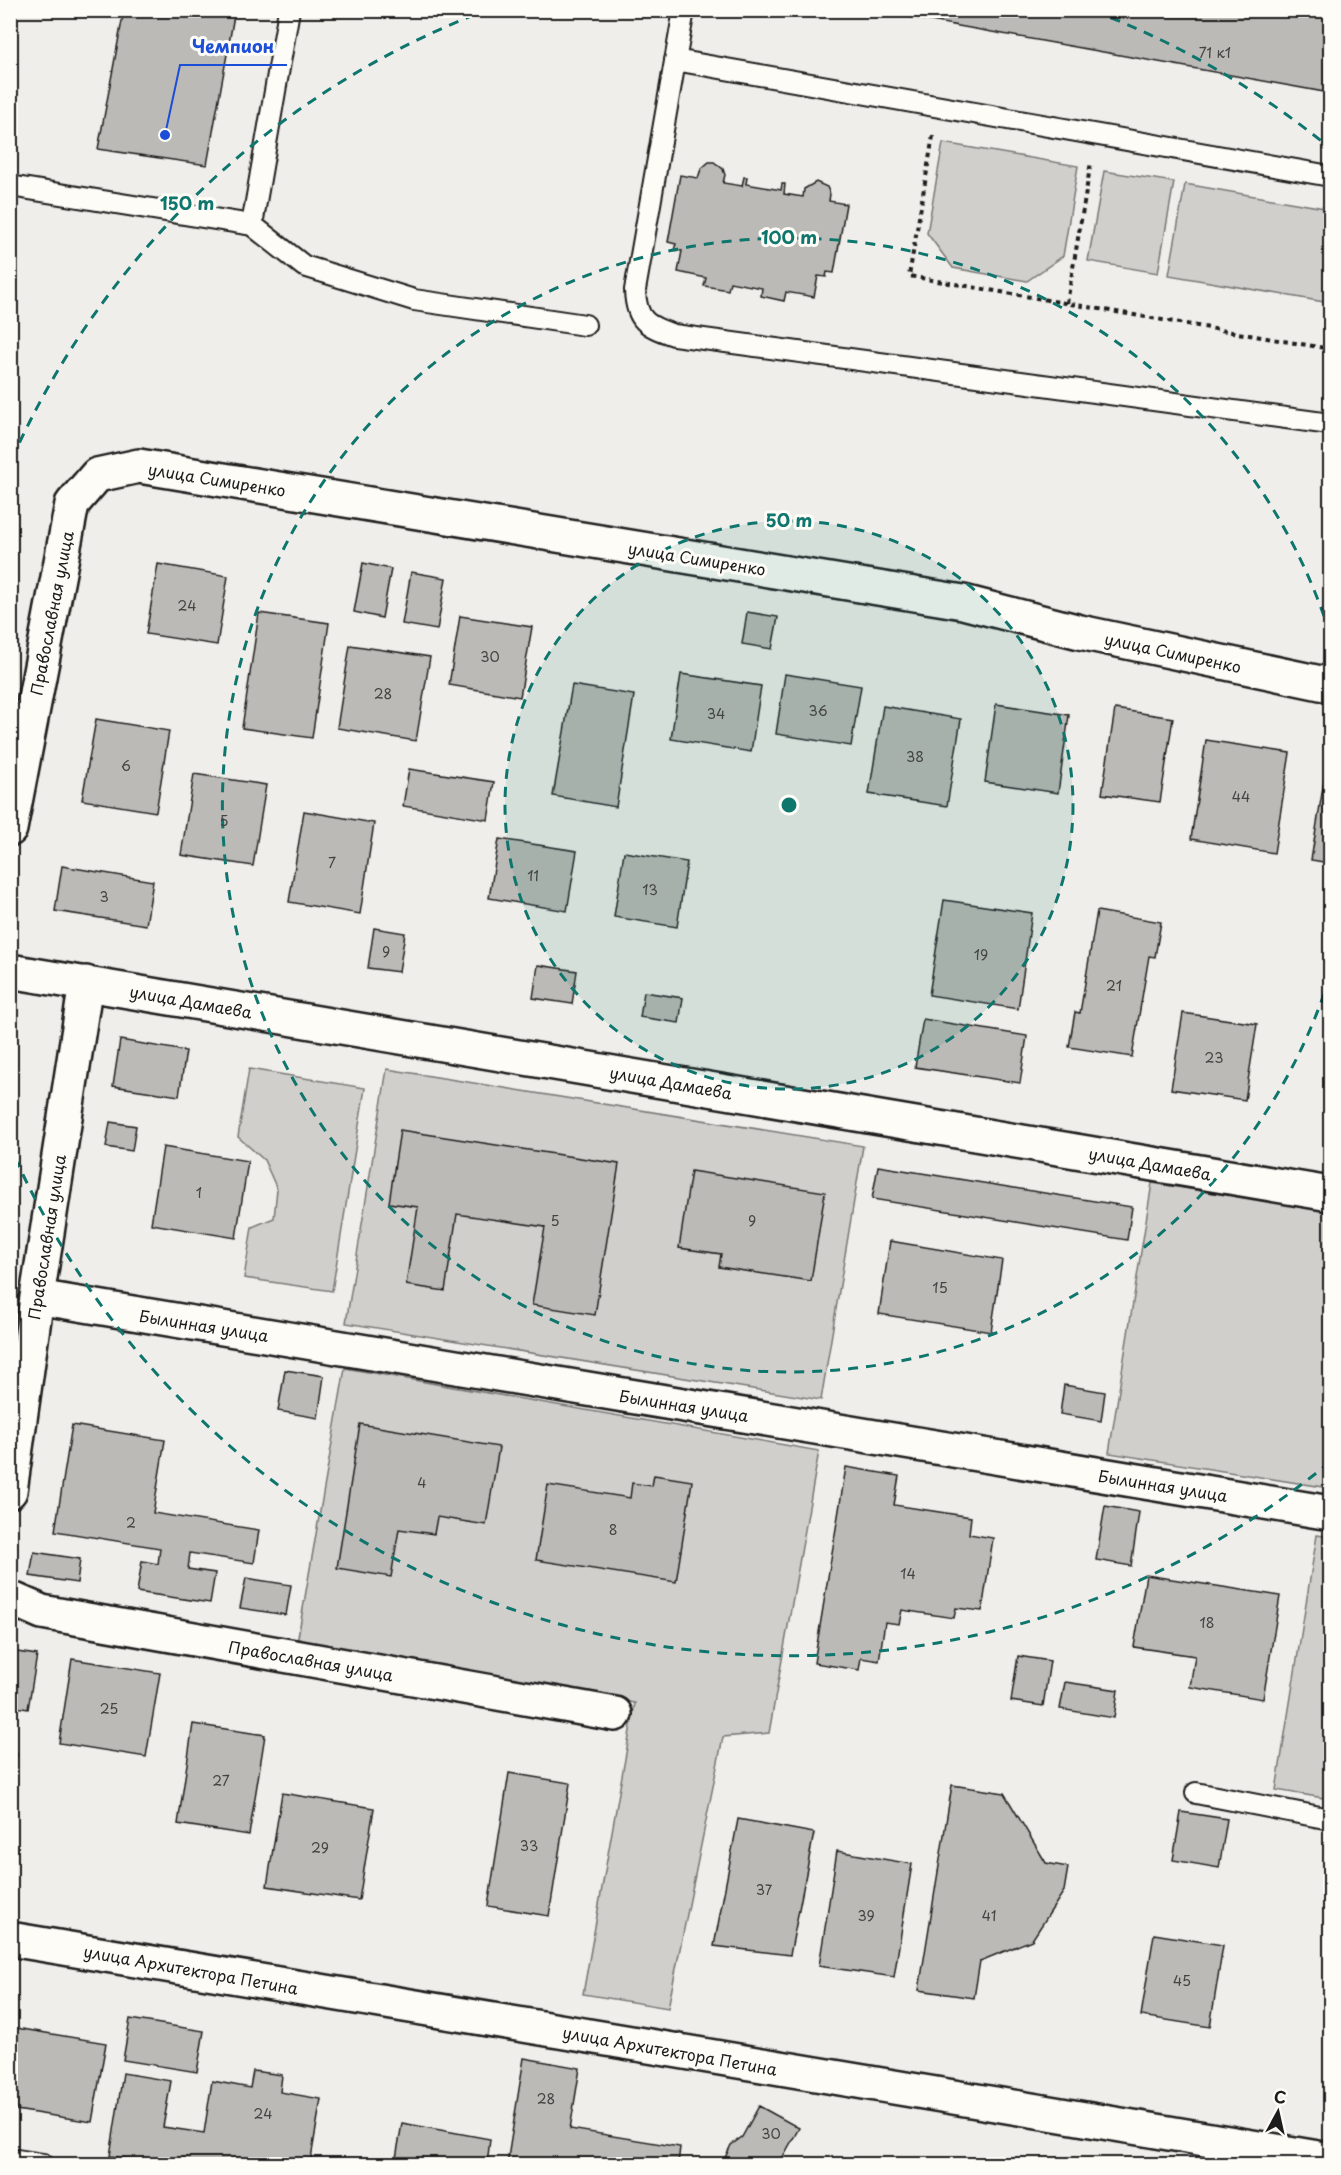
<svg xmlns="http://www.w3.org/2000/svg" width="1341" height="2175" font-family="'Playpen Sans',sans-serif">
  <rect width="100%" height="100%" fill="#f0eeea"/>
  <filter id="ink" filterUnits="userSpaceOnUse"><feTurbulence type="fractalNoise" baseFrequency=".0167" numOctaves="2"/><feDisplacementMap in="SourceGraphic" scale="12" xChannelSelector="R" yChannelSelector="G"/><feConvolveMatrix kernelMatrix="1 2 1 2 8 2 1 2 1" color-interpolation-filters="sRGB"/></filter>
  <g filter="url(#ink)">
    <path fill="#d0cfcc" stroke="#767674" stroke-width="1.5" d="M943,143L1078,166L1063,256L1027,281L953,268L927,233Z
      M1104,171L1174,182L1158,273L1088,261Z
      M1185,184L1330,209V303L1169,275Z
      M249,1069L365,1088L332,1291L244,1278L252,1227L274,1218L277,1189L264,1160L238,1137Z
      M387,1069L863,1146L821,1400L346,1323Z
      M1152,1183L1330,1211V1488L1109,1453Z
      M345,1368L819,1451L769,1733L723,1737L668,2008L583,1994L635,1703L297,1643Z
      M1317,1535L1330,1537V1799L1276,1790Z"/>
    <path fill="#bbbab6" stroke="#1c1c1c" stroke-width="1.5" d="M124,10H235L207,165L98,149Z
      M870,10H1330V93Z
      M709,162H714L723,169L725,175L723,183L742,186L744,177H747L746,184L781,190L782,184H785L784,194L803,197L804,189L816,182L827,187L830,194L829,201L846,204L834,273L827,272L826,277L818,276L814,297L786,292L784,301L761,296L762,288L730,282L728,290L704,286L706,278L678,272L682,251L674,250L676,244L668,242L680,175L698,178L701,169Z
      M363,563L391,569L382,618L354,612Z
      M158,564L228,576L217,645L146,634Z
      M411,572L446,578L437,630L402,624Z
      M747,612L778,617L772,649L742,644Z
      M259,613L329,623L312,738L242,728Z
      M460,616L532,627L520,697L449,685Z
      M350,645L430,657L416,741L337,728Z
      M681,674L761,686L751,752L671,739Z
      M785,674L861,686L851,746L776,734Z
      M572,685L634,695L616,807L553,796Z
      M996,704L1069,715L1058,793L985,782Z
      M883,706L961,719L947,806L869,794Z
      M1115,709L1173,718L1160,802L1102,794Z
      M96,719L169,731L156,812L82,800Z
      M1206,740L1290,753L1274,853L1191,839Z
      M409,769L494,782L488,820L403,806Z
      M1326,769H1330V863L1311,860Z
      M194,774L266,785L253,866L181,855Z
      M304,811L374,823L360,914L289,902Z
      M499,839L577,851L567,911L489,898Z
      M624,852L687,862L677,927L614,917Z
      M62,866L153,881L146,925L55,911Z
      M944,900L1032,913L1018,1009L929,995Z
      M1097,911L1161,922L1155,957L1149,956L1132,1057L1069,1047L1075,1012L1080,1013Z
      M374,928L405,933L399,972L368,968Z
      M538,965L577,971L572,1004L533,998Z
      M644,992L683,998L679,1023L640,1017Z
      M1183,1013L1257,1024L1245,1100L1171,1089Z
      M923,1019L1027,1036L1020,1083L915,1067Z
      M120,1040L186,1051L179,1096L113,1086Z
      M110,1122L136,1126L132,1151L106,1147Z
      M400,1130L619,1164L595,1315L532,1305L545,1227L457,1214L445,1291L406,1285L418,1207L389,1203Z
      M163,1147L248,1161L236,1238L151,1224Z
      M878,1166L1132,1207L1127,1240L872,1199Z
      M691,1171L825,1192L811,1281L719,1267L721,1254L679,1248Z
      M890,1241L1002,1260L991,1332L879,1314Z
      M285,1370L324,1376L318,1418L278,1411Z
      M1064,1385L1105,1392L1101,1421L1060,1414Z
      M360,1424L499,1447L486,1525L437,1517L434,1534L399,1529L391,1577L337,1568Z
      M72,1425L165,1440L153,1513L259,1530L254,1563L190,1553L188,1569L215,1573L210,1603L137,1592L142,1561L158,1564L160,1548L55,1531Z
      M846,1467L899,1476L894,1505L971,1517L969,1534L993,1538L982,1611L956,1608L954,1618L902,1610L899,1624L885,1622L879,1661L861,1658L859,1670L814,1663Z
      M654,1475L692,1481L676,1582L536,1560L548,1485L630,1498L632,1483L652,1486Z
      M1105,1506L1139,1512L1131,1566L1096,1560Z
      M34,1552L80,1559L77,1583L30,1576Z
      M1146,1575L1280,1596L1263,1699L1190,1687L1195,1656L1134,1647Z
      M246,1578L291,1585L286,1615L240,1608Z
      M10,1651L37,1655L28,1709L10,1706Z
      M1018,1656L1050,1661L1043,1706L1011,1701Z
      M72,1659L160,1673L146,1757L59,1743Z
      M1065,1682L1118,1690L1114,1718L1060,1709Z
      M193,1724L265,1735L249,1835L178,1824Z
      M10,1753L17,1754L10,1797Z
      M509,1773L570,1783L549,1916L488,1906Z
      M952,1785L1004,1793L1046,1863L1068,1867L1064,1891L1032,1940L980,1961L974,1998L919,1990Z
      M282,1793L374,1808L359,1900L267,1886Z
      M1181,1812L1227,1819L1219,1868L1173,1860Z
      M738,1819L814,1833L790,1955L714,1946Z
      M837,1851L912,1864L894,1977L819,1966Z
      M1154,1934L1223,1945L1210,2027L1141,2016Z
      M130,2019L204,2031L197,2072L123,2060Z
      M10,2027L106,2043L92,2122L10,2109Z
      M524,2058L580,2068L570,2129L680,2147L678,2164H507Z
      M253,2071L282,2075L280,2092L321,2099L310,2164H162L110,2156L123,2073L171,2081L163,2127L204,2133L212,2081L250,2088Z
      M759,2106L799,2128L780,2162L782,2164H722L731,2145L742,2137Z
      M402,2123L490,2139L487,2164H395Z"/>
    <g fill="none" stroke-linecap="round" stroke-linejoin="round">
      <defs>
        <path id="lane" d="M684,10L635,290C636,321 647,326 674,335L1330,424
          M675,60L1330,176
          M10,186L252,225L304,266L414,300L585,325
          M252,225L289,10
          M1196,1793L1330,1819
          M10,2159L43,2164"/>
        <path id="street" d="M10,829L72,504L97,475L139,466L963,602L1080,632L1330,685
          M10,971L1330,1194
          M37,1297L1330,1513
          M10,1491L37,1297L86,983
          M10,1598L42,1612L615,1714
          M10,1939L1330,2160"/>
      </defs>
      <use href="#lane" stroke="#1c1c1c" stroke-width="24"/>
      <use href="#street" stroke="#1c1c1c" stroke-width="38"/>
      <path stroke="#1c1c1c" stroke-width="4" stroke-dasharray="4.5 4.5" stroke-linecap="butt" d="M933,136L909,276L1330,349
        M1067,303L1091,162"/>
      <use href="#lane" stroke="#fdfcf7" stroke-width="20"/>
      <use href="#street" stroke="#fdfcf7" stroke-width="33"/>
    </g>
  </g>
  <circle cx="789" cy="805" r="284" fill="#0f766e" fill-opacity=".12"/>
  <g fill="none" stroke="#0f766e" stroke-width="3" stroke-dasharray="10 8">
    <circle cx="789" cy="805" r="284"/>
    <path d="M1330 976A567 567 0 1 1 1330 634"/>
    <path d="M1330 1462A851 851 0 0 1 12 1151M12 459A851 851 0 0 1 484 11M1094 11A851 851 0 0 1 1330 148"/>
  </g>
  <g text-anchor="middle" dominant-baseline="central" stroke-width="6" stroke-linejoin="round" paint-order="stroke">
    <g font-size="14" fill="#444442">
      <text x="1215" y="52">71 к1</text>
      <text x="187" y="605">24</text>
      <text x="490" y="656">30</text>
      <text x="383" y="693">28</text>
      <text x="818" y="710">36</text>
      <text x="716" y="713">34</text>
      <text x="915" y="756">38</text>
      <text x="126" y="765">6</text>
      <text x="1241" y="796">44</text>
      <text x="224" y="820">5</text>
      <text x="332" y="862">7</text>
      <text x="533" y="875">11</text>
      <text x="650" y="889">13</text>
      <text x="104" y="896">3</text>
      <text x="386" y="951">9</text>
      <text x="981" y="954">19</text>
      <text x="1114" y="985">21</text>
      <text x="1214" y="1057">23</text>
      <text x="199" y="1192">1</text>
      <text x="555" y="1220">5</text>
      <text x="752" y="1220">9</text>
      <text x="940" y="1287">15</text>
      <text x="422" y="1482">4</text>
      <text x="131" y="1522">2</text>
      <text x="613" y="1529">8</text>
      <text x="908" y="1573">14</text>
      <text x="1207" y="1622">18</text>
      <text x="109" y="1708">25</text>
      <text x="221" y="1780">27</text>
      <text x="529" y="1845">33</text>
      <text x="320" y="1847">29</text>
      <text x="764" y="1889">37</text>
      <text x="866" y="1915">39</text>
      <text x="989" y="1915">41</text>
      <text x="1182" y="1980">45</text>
      <text x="546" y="2098">28</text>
      <text x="263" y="2113">24</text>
      <text x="771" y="2133">30</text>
    </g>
    <g font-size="16" fill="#1c1c1c" stroke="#fdfcf7">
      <text transform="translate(217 479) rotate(9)">улица Симиренко</text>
      <text transform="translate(697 558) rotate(9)">улица Симиренко</text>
      <text transform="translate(51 613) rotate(-79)">Православная улица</text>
      <text transform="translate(1173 652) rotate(12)">улица Симиренко</text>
      <text transform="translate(191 1001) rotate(10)">улица Дамаева</text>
      <text transform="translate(671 1082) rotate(10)">улица Дамаева</text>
      <text transform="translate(1150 1163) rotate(10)">улица Дамаева</text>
      <text transform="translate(46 1237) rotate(-81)">Православная улица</text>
      <text transform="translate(204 1325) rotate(9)">Былинная улица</text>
      <text transform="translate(684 1405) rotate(9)">Былинная улица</text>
      <text transform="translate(1163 1485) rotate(9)">Былинная улица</text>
      <text transform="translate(311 1660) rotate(10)">Православная улица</text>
      <text transform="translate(191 1969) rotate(10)">улица Архитектора Петина</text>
      <text transform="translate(670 2050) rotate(10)">улица Архитектора Петина</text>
    </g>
  </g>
  <circle cx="789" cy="805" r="9" fill="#0f766e" stroke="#fdfcf7" stroke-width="3"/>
  <g font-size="18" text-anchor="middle" font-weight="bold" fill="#0f766e" stroke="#fdfcf7" stroke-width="6" stroke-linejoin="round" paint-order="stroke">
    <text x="187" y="210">150 m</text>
    <text x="789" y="244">100 m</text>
    <text x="789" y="527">50 m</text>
  </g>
  <path fill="none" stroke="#1d4ed8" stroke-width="2" d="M165 135L180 65H287"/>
  <circle fill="#1d4ed8" stroke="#fdfcf7" stroke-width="2" cx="165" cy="135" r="6"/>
  <g font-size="18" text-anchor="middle" font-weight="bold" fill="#1d4ed8" stroke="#fdfcf7" stroke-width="6" stroke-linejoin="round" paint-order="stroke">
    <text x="233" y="53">Чемпион</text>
  </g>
  <rect width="1341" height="2175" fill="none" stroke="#fdfcf7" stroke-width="36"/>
  <rect x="18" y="18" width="1305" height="2139" fill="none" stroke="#1c1c1c" stroke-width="2" filter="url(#ink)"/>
  <g transform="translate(1278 2112) rotate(8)" stroke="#fdfcf7" stroke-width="4.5" paint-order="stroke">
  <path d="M0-4.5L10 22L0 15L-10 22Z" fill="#1c1c1c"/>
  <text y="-9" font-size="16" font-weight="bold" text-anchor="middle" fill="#1c1c1c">С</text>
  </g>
</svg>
